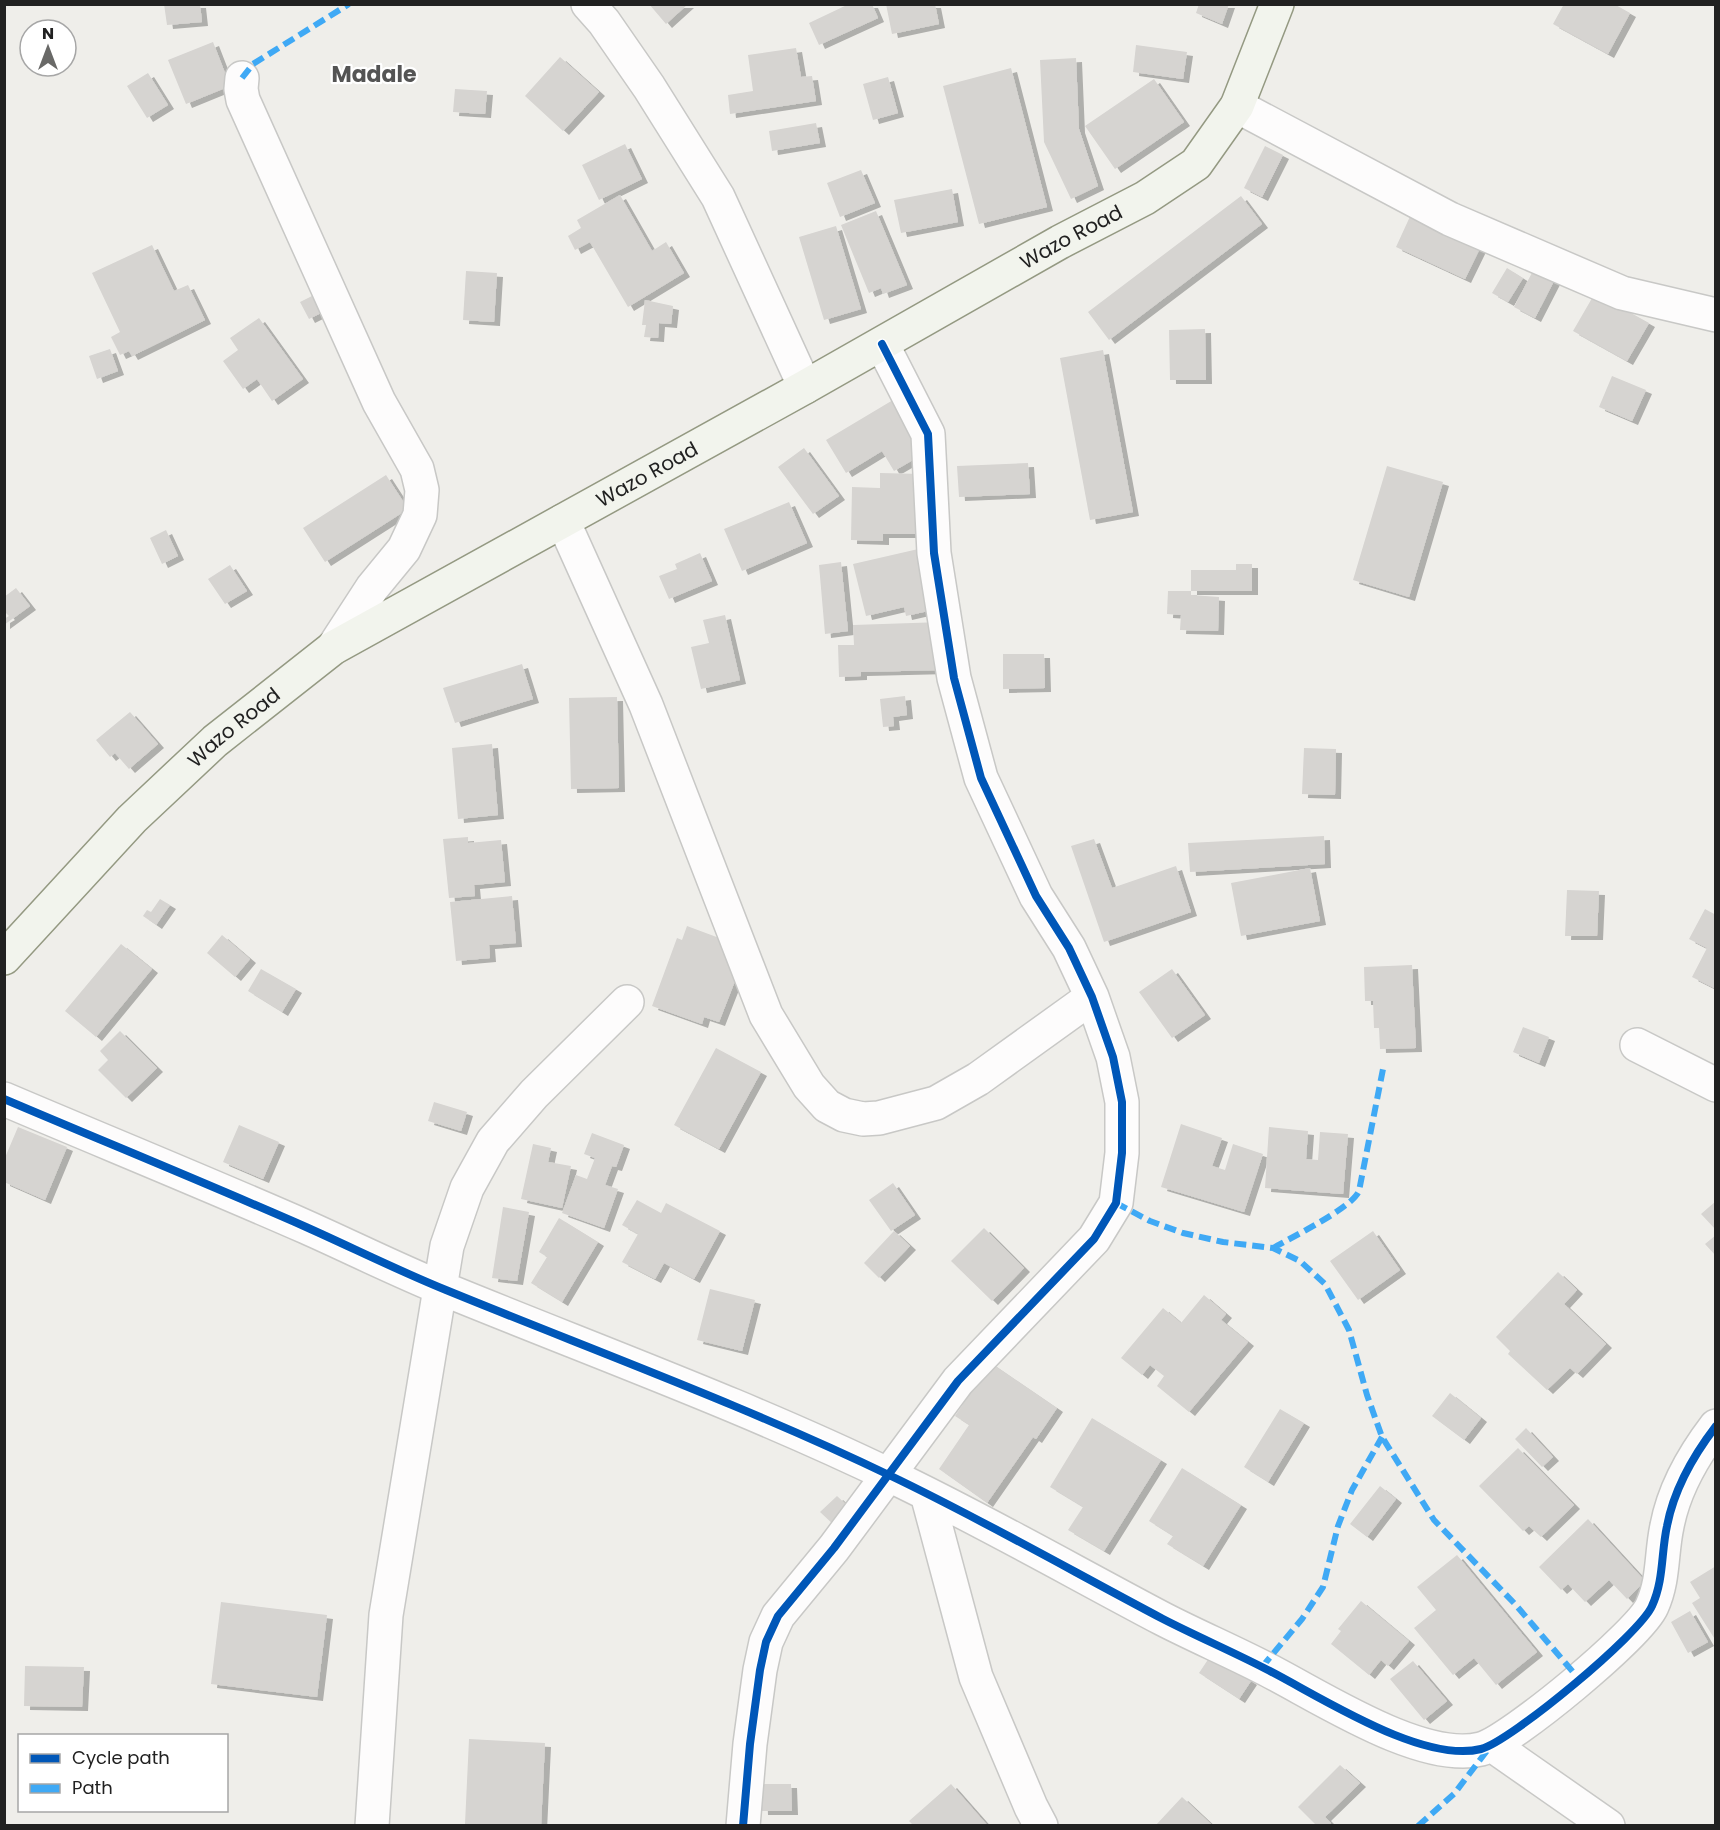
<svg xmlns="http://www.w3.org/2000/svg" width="1720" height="1830" font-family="Poppins,sans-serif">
  <defs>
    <filter id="shadow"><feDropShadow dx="6" dy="4" stdDeviation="0" flood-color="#0004"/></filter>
  </defs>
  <rect width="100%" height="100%" fill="#efeeea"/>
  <path fill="#d6d4d1" filter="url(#shadow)" d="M164,4H200L202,22L167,25Z
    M649,4H688L666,24Z
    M849,4H872L878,18L819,45L809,23Z
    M886,4H935L939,24L892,34Z
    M1199,4H1229L1222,24L1196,13Z
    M1564,4H1614L1630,13L1608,54L1553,24Z
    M213,42L230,86L186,104L168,60Z
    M1136,45L1187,52L1183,79L1133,72Z
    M796,48L801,77L812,76L816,101L730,114L728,95L753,91L748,55Z
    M560,57L599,92L563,131L525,96Z
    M1076,58L1079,129L1098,186L1071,199L1044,142L1040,60Z
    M1011,68L1047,207L979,224L943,86Z
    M148,73L168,105L147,118L127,86Z
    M888,77L898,113L873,120L863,84Z
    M1154,79L1184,122L1115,169L1085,126Z
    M455,89L487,91L485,114L453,112Z
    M816,123L820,143L772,151L769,131Z
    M625,144L642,179L599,200L582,165Z
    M1265,146L1283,155L1262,197L1244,188Z
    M861,170L875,203L840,217L827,183Z
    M952,189L958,222L901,233L894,200Z
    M620,195L652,251L666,242L684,273L628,307L590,242L575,250L568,236L581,228L577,220Z
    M1241,196L1262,224L1109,340L1088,312Z
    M1413,210L1483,242L1465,279L1396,247Z
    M876,211L907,285L883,294L881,288L869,293L841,225Z
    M836,226L861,309L824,320L799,237Z
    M152,245L174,291L188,285L205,320L132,356L129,351L120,355L111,337L120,332L92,273Z
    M1507,268L1523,278L1508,302L1492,293Z
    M1534,269L1555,279L1535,318L1514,307Z
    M466,271L497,273L494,322L463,320Z
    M1595,293L1649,323L1627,361L1573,331Z
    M312,296L321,313L309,319L300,302Z
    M645,300L673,306L671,324L659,323L658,338L644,337L646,325H642Z
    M259,318L303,379L272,401L257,379L243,389L223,361L238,350L230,338Z
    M1205,329L1206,380H1170L1169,330Z
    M110,349L118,371L97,379L89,356Z
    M1103,350L1133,512L1090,520L1060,358Z
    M1612,376L1646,390L1632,421L1599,407Z
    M898,397L923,454L894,471L882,451L846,473L826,440Z
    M804,448L839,496L813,514L778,467Z
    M1028,463L1030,494L959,497L957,466Z
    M1387,466L1443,482L1409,597L1353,580Z
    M880,473L922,474L920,534H883V541L851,540L852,487L880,488Z
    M386,475L408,509L325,562L303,528Z
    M789,502L807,543L742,571L724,529Z
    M166,530L178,556L162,564L150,538Z
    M927,547L928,611L906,616L904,607L866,616L853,564Z
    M700,553L712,581L669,599L659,576L677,569L675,564Z
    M841,562L848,631L825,634L819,565Z
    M1236,564H1252V591H1191V570H1236Z
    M230,565L247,591L225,604L208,579Z
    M16,588L30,606L4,625V619L9,616L4,611V597Z
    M1168,591H1191V595L1219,597L1218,631L1180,630L1181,615L1167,614Z
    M725,615L740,680L701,689L691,647L709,643L703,620Z
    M942,622L943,670L861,672V676L839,677L838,645H854L853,625Z
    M1003,654H1044L1045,688L1003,689Z
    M522,664L533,699L455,723L443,688Z
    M905,696L907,715L893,717L894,726L883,727L880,699Z
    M617,697L619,788L571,789L569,698Z
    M130,712L158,744L129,769L115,753L110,757L96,740Z
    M492,744L498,815L458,819L452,748Z
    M1304,748L1336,749L1335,795L1302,794Z
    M1324,836L1325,864L1190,872L1188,843Z
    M468,837V843L501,840L505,882L474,885L475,896L449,898L443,839Z
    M1094,839L1112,888L1176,866L1191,912L1104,942L1071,846Z
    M1310,868L1320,921L1241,936L1231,883Z
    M1567,890L1599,891L1597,936H1565Z
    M512,896L516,943L489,945L490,958L456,961L450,902Z
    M160,899L170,905L156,925L143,916L147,910L151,912Z
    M1705,909L1716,915V989L1692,977L1707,948L1689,939Z
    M687,926L730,942L725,957L742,963L719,1022L704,1017L702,1024L652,1006L677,938L682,940Z
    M222,935L250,959L235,977L207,953Z
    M121,944L152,969L96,1037L65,1011Z
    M1412,965L1416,1048L1380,1049L1379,1028H1374L1373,1001H1365L1364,967Z
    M261,969L296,989L282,1012L248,991Z
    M1172,969L1205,1015L1172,1038L1139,992Z
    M1523,1027L1549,1037L1539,1063L1513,1052Z
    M120,1031L157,1068L126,1098L98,1070L108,1060L100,1051Z
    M716,1048L761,1072L719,1149L674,1125Z
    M434,1102L467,1112L461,1131L428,1121Z
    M1181,1124L1222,1138L1212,1166L1225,1170L1233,1144L1263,1154L1244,1212L1161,1187Z
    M239,1125L279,1142L263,1179L223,1162Z
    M18,1127L67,1147L45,1200L4,1182V1160Z
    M1269,1127L1308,1131L1306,1159L1318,1160L1320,1132L1348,1134L1343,1194L1265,1188Z
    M592,1133L624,1145L616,1167L612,1166L605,1185L618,1189L604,1228L562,1213L576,1175L587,1179L595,1158L584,1154Z
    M533,1144L551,1148L548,1162L571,1166L562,1208L521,1199Z
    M893,1183L915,1215L891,1231L869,1200Z
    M637,1200L661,1213L666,1203L720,1231L694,1279L664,1263L655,1279L622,1262L638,1234L622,1225Z
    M1716,1201V1230L1701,1214Z
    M503,1207L529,1212L517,1281L492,1278Z
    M559,1218L598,1242L562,1302L531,1283L547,1257L539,1252Z
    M984,1228L1024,1268L992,1301L951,1261Z
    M894,1231L910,1246L879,1278L864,1263Z
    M1373,1231L1400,1270L1358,1300L1330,1261Z
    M1716,1235V1256L1705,1244Z
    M1558,1272L1577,1290L1564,1304L1606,1344L1577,1374L1570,1368L1547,1390L1508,1354L1510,1351L1496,1337Z
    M710,1289L755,1300L742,1351L697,1340Z
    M1204,1295L1226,1314L1221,1320L1248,1342L1189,1412L1157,1386L1164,1376L1150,1365L1142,1375L1121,1358L1163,1308L1181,1323Z
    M991,1363L1057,1408L1036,1439L1033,1437L987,1503L939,1469L969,1425L955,1416Z
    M1450,1393L1481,1418L1464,1440L1432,1416Z
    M1280,1409L1304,1423L1268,1482L1244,1467Z
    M1092,1418L1161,1460L1104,1551L1068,1530L1083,1507L1050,1487Z
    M1526,1428L1553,1457L1542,1467L1515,1439Z
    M1518,1448L1574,1505L1541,1537L1529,1526L1523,1531L1479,1486Z
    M1182,1468L1241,1505L1203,1566L1167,1544L1173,1536L1149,1521Z
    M1380,1486L1396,1499L1367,1537L1350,1524Z
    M837,1496L851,1509L835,1526L820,1512Z
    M1588,1519L1645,1581L1627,1599L1609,1580L1585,1602L1568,1584L1561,1590L1539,1567Z
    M1457,1555L1537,1652L1496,1685L1474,1658L1453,1675L1414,1628L1436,1610L1417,1587Z
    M1716,1566V1641L1692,1603L1700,1598L1690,1582Z
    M1361,1601L1409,1641L1388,1666L1381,1660L1369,1675L1331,1644L1341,1631L1338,1629Z
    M221,1602L327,1615L317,1697L211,1684Z
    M1690,1611L1708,1642L1688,1653L1671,1622Z
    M1211,1655L1251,1681L1239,1699L1199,1673Z
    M1413,1661L1447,1701L1424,1720L1390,1679Z
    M25,1666L84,1667L82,1707L24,1706Z
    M469,1739L545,1743L541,1826L465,1824Z
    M1340,1765L1360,1783L1325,1817L1331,1823L1329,1826H1317L1298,1807Z
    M761,1784H791L792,1811H762Z
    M951,1784L988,1826H910L912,1824L909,1821Z
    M1182,1797L1213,1826H1155Z"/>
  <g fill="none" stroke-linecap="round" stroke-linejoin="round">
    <defs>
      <path id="minor" d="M588,4L604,22L649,87L718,197L805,387
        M242,78L241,89L243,100L379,402L417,469L422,490L420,515L404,549L372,588L333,648
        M563,521L646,705L766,1015L809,1086L827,1106L844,1115L863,1119L879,1118L936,1103L978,1079L1092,997
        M1637,1045L1716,1085
        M4,1099C105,1142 206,1183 306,1227C353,1248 399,1271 446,1290C595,1351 746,1406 891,1476C983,1520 1072,1571 1163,1619C1196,1636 1231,1651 1264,1668C1318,1695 1421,1764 1481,1749C1511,1741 1640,1634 1652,1606C1664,1580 1661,1553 1667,1526C1674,1489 1693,1456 1716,1426
        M927,1494L976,1677L1031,1807L1041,1826
        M1492,1745L1608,1826
        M372,1826L386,1615L447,1246L467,1188L493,1141L534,1094L627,1002
        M743,1826L750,1744L760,1670L766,1642L778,1616L834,1548L958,1381L1094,1239L1116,1203L1122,1153V1102L1113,1057L1092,997L1069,948L1036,896L981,778L954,678L934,553L928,434L882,344"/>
      <path id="tertiary" d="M1237,106L1450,219L1622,293L1716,315"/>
      <g id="secondary">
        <path id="s1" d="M4,958L132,819L215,741L333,648L805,387L1060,242L1145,198L1196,164L1237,106L1277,4"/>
      </g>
    </defs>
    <use href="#minor" stroke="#c8c8c6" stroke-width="36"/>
    <use href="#tertiary" stroke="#c8c8c6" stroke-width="36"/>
    <use href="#secondary" stroke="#949982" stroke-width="36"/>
    <use href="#minor" stroke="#fdfcfc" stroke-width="33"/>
    <use href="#tertiary" stroke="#fdfcfc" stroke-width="33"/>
    <use href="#secondary" stroke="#f2f4ed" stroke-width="33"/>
    <path stroke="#3fa9f5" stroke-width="6" stroke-dasharray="12 6" stroke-linecap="butt" d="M242,78L253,64L349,4
      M1116,1203L1150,1221L1183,1233L1223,1242L1273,1248L1300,1261L1325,1284L1349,1330L1367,1395L1382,1437L1434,1520L1515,1604L1579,1679
      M1273,1248C1292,1237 1352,1208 1359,1191L1384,1064
      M1262,1667L1302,1619L1323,1587L1338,1526L1352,1490L1382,1437
      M1418,1826L1454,1794L1489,1748"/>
    <defs>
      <path id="cycleway" d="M4,1099C105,1142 206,1183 306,1227C353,1248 399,1271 446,1290C595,1351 746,1406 891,1476C983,1520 1072,1571 1163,1619C1196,1636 1231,1651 1264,1668C1318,1695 1421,1764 1481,1749C1511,1741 1640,1634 1652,1606C1664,1580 1661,1553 1667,1526C1674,1489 1693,1456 1716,1426
        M743,1826L750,1744L760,1670L766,1642L778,1616L834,1548L958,1381L1094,1239L1116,1203L1122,1153V1102L1113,1057L1092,997L1069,948L1036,896L981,778L954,678L934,553L928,434L882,344"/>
    </defs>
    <use href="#cycleway" stroke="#fff" stroke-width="11"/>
    <use href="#cycleway" stroke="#0057b8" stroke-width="8"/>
  </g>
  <g text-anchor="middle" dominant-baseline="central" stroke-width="4.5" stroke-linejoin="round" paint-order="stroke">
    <g font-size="20" fill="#212121" stroke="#fff">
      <text stroke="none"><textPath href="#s1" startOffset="1298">Wazo Road</textPath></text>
      <text stroke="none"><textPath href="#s1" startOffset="812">Wazo Road</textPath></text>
      <text stroke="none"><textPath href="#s1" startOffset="326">Wazo Road</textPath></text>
    </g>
    <g font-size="22" font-weight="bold" fill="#545454" stroke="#fff">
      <text x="374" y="74">Madale</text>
    </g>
  </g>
  <rect width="1720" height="1830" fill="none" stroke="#212121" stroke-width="12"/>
  <rect x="18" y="1734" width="210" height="78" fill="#ffffff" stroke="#a6a6a6" stroke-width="1.5"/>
  <rect x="30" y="1754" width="30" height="9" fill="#0057b8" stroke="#a6a6a6" stroke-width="1.5"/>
  <text x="72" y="1764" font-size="18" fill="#212121">Cycle path</text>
  <rect x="30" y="1784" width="30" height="9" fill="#3fa9f5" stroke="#a6a6a6" stroke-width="1.5"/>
  <text x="72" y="1794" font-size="18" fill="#212121">Path</text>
  <g transform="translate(48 48)"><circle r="28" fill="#ffffff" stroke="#a6a6a6" stroke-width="1.5"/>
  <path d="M0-4.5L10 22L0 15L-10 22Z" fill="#696967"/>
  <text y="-9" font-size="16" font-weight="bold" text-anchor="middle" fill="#212121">N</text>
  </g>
</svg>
